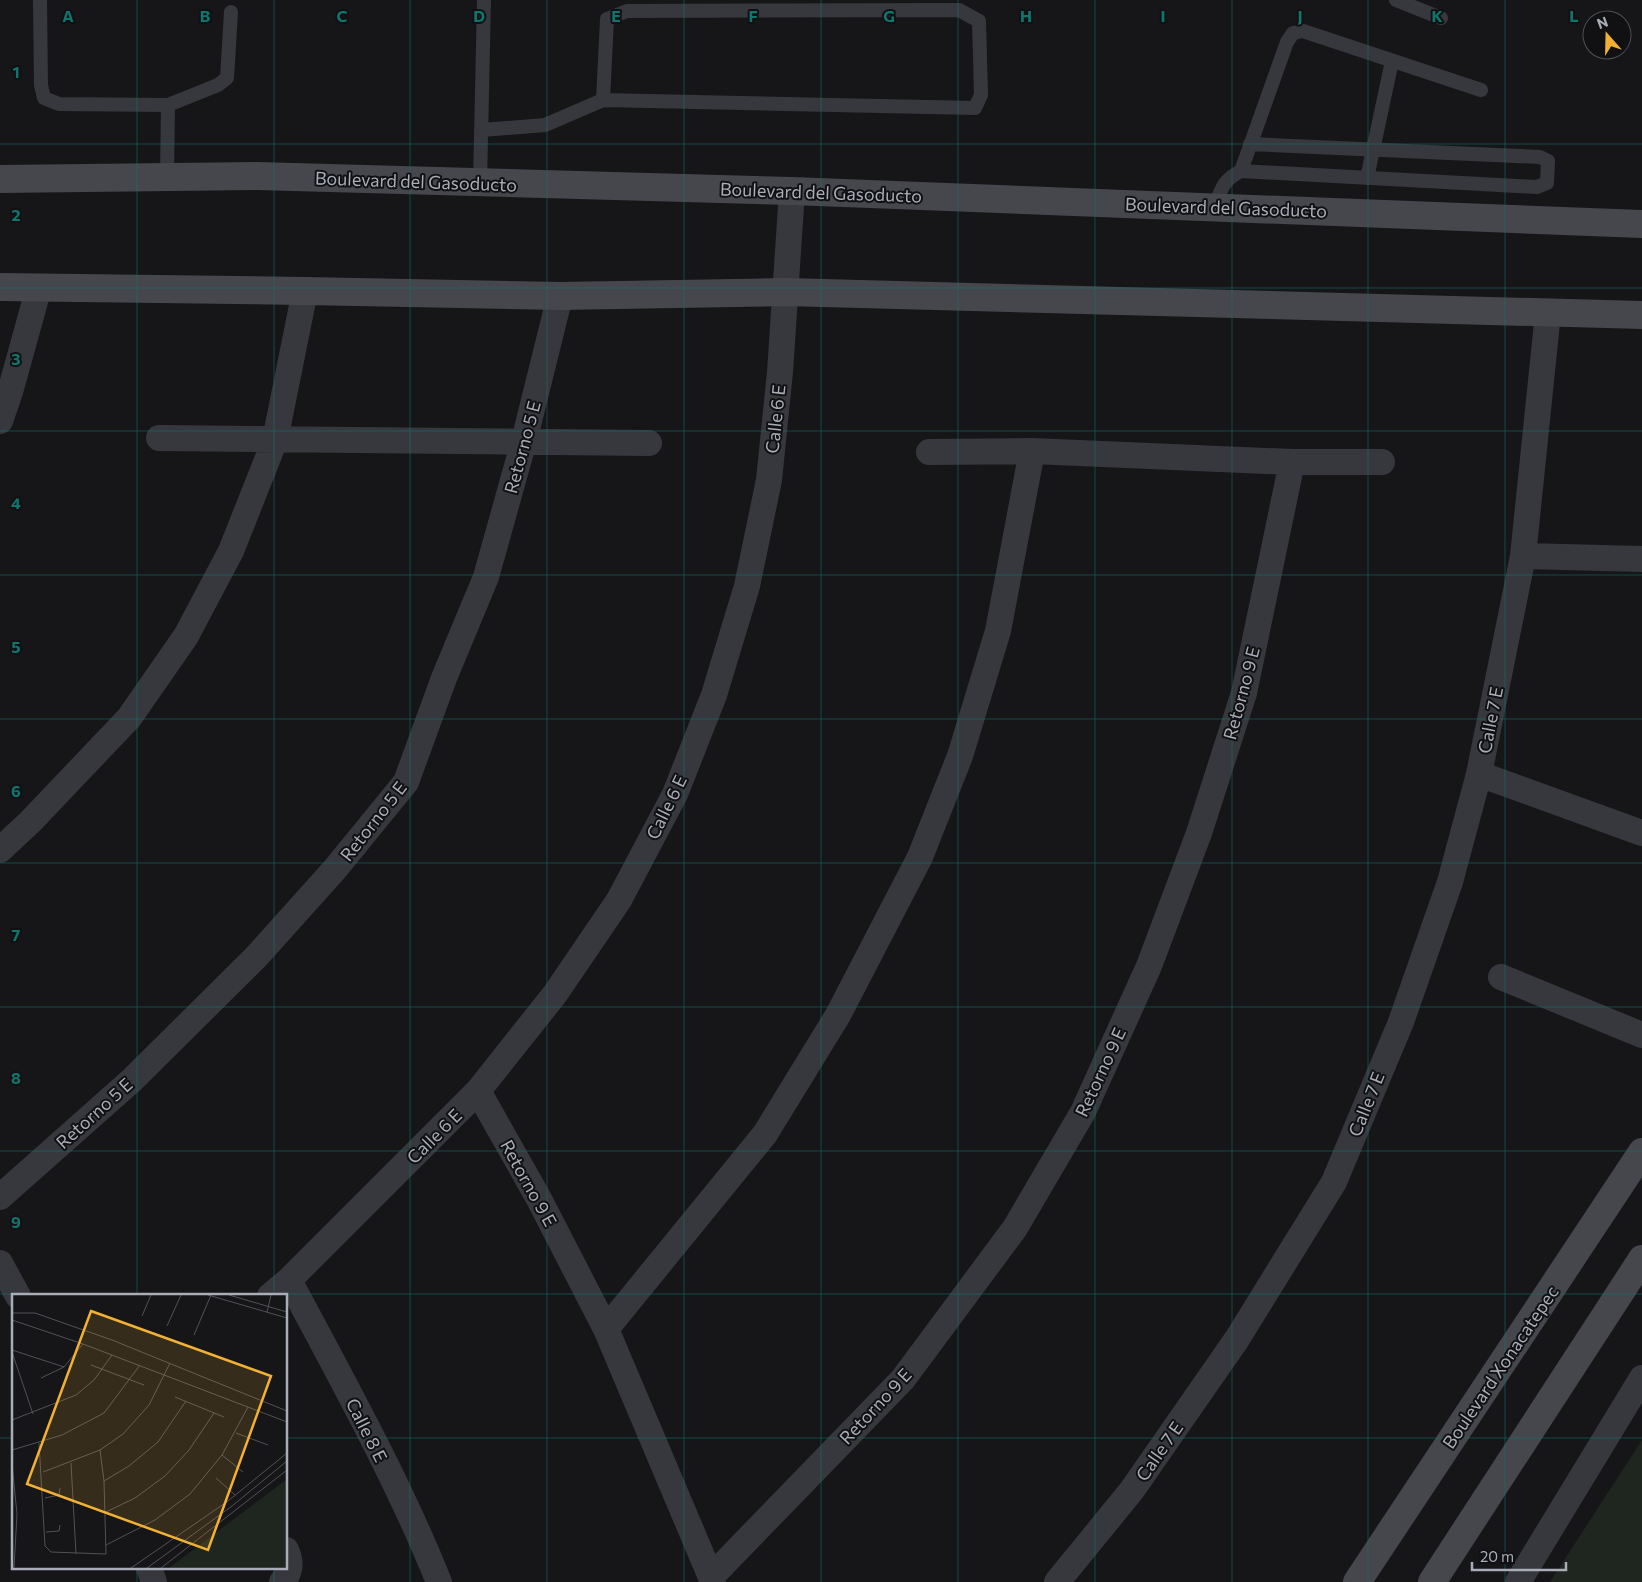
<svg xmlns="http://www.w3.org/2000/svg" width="1642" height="1582" font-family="Commissioner,sans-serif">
  <rect width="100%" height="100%" fill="#161618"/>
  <path fill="#1e261f" d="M1642,1440V1582H1550Z"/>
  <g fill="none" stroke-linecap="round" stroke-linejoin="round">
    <path stroke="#37383d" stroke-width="14" d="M40,0L41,85L44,98L59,104L168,105L167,177
      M1396,0L1441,18
      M168,105L218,85L227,78L231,12
      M482,130L545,125L603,100L975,108L981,95L979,21L959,10L627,11L607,19L603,100
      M1241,171L1537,187L1547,183L1548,161L1540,157L1250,144
      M1367,178L1392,61
      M480,183L484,0
      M1215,207C1221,189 1223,180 1241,171L1287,42L1293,33L1303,31L1481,90"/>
    <path stroke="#37383d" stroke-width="26" d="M0,421L10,392L39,287
      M159,438L649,443
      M929,452L1032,451L1292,462H1382
      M1523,556L1642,559
      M1479,774L1642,833
      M0,850L30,822L129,718L186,636L231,551L275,440L305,291
      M1501,977L1642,1035
      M478,1091L539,1199L606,1329L713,1582
      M0,1197L132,1080L256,957L335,869L406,782L444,678L486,577L524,441L560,296
      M0,1263L18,1296
      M289,1280C342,1380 397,1478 439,1582
      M270,1296L289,1280L478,1091L555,994L619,900L675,794L714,695L747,586L769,480L780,372L792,191
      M606,1329L765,1134L838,1015L920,857L960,756L998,631L1032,451
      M149,1568L154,1582
      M711,1577L903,1379L1015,1228L1083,1112L1149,966L1199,833L1244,693L1292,462
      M282,1582C291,1572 292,1563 286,1550
      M1057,1582L1132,1490L1237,1339L1334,1182L1401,1022L1450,882L1479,774L1523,556L1548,313
      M1518,1582L1642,1378"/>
    <path stroke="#45474d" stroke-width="28" d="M0,179L257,176L792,191L1642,224
      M0,287L305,291L560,296L786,292L1642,315
      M1357,1582L1642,1152
      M1432,1582L1642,1259"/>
  </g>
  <path fill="none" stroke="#0f766e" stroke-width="1" stroke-opacity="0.55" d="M137,0V1296M274,0V1296M410,0V1582M547,0V1582M684,0V1582M821,0V1582M958,0V1582M1095,0V1582M1232,0V1582M1368,0V1582M1505,0V1582M0,144H1642M0,288H1642M0,431H1642M0,575H1642M0,719H1642M0,863H1642M0,1007H1642M0,1151H1642M0,1294H1642M0,1438H14M286,1438H1642M137,1568V1582M274,1568V1582"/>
  <g text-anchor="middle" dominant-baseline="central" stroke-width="4" stroke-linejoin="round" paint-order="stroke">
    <g font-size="18" fill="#a8adb8" stroke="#111113">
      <text transform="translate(416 181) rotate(2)">Boulevard del Gasoducto</text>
      <text transform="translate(821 192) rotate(2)">Boulevard del Gasoducto</text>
      <text transform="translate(1226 207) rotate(2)">Boulevard del Gasoducto</text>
      <text transform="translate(775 419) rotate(-84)">Calle 6 E</text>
      <text transform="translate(522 447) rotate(-75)">Retorno 5 E</text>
      <text transform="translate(1241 693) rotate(-75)">Retorno 9 E</text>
      <text transform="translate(1490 720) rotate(-79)">Calle 7 E</text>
      <text transform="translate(666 807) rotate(-64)">Calle 6 E</text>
      <text transform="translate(373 821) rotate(-52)">Retorno 5 E</text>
      <text transform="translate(1100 1072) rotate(-65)">Retorno 9 E</text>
      <text transform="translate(1366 1104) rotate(-68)">Calle 7 E</text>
      <text transform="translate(94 1113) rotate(-42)">Retorno 5 E</text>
      <text transform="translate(434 1136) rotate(-45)">Calle 6 E</text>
      <text transform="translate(529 1183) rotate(61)">Retorno 9 E</text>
      <text transform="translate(1500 1367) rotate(-56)">Boulevard Xonacatepec</text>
      <text transform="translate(875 1406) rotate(-47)">Retorno 9 E</text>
      <text transform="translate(367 1430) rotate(63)">Calle 8 E</text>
      <text transform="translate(1159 1451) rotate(-55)">Calle 7 E</text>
    </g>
  </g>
  <g transform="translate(12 1294)">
    <rect width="275" height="275" fill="#161618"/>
    <path d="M275,185V274H157Z" fill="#1e261f"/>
    <path fill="none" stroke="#505258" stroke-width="1" d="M196,1L275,24M217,1L275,18M255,18L259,1M0,19H23L100,46L275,117M130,22L139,1M0,26L71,50L275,128M155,32L169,1M182,41L199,1M0,56L52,73M0,58L21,120M79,71L132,91M29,84L52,73L71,50M163,103L212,123M0,126L64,101L82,86L100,61M224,139L256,151M27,149L33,252L39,258L94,260L92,187L88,156M0,156L50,141L92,119L128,71M210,161L231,178M59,169L64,260M0,170L5,220L2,274M31,178L88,156L111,140L137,111L158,69M204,184L223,201M92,187L117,172L146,148L174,107M33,204L47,201L48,194M94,218L123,204L153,182L177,156L202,119M34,238L47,237L48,231M94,251L143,226L178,200L210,161L236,113M119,274L216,207L275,159M135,274L220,212L275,167M149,274L275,176"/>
    <path fill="#f2b134" fill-opacity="0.15" stroke="#f2b134" stroke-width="2.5" d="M79,17L259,82L196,256L15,190Z"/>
    <rect width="275" height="275" fill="none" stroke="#a8adb8" stroke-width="2.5"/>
  </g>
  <g font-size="16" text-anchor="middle" font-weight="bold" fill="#0f766e" stroke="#111113" stroke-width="4" stroke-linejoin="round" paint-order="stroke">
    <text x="68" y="22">A</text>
    <text x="205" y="22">B</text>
    <text x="342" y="22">C</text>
    <text x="479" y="22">D</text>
    <text x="616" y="22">E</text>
    <text x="753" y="22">F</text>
    <text x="889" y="22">G</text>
    <text x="1026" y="22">H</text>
    <text x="1163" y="22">I</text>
    <text x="1300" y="22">J</text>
    <text x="1437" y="22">K</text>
    <text x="1574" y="22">L</text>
    <text x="16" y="78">1</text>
    <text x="16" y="221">2</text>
    <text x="16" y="365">3</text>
    <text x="16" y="509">4</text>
    <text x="16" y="653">5</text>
    <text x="16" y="797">6</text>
    <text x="16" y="941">7</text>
    <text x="16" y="1084">8</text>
    <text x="16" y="1228">9</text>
  </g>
  <g transform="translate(1607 35) rotate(340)"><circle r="24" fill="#111113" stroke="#4d4f55"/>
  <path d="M0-4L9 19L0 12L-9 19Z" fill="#f2b134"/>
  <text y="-8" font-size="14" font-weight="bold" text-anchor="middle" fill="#a8adb8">N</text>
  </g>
  <path d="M1472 1562v8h94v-8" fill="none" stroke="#a8adb8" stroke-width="2.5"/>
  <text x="1480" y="1562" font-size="15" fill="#a8adb8" stroke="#111113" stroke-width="4" paint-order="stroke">20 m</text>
</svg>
